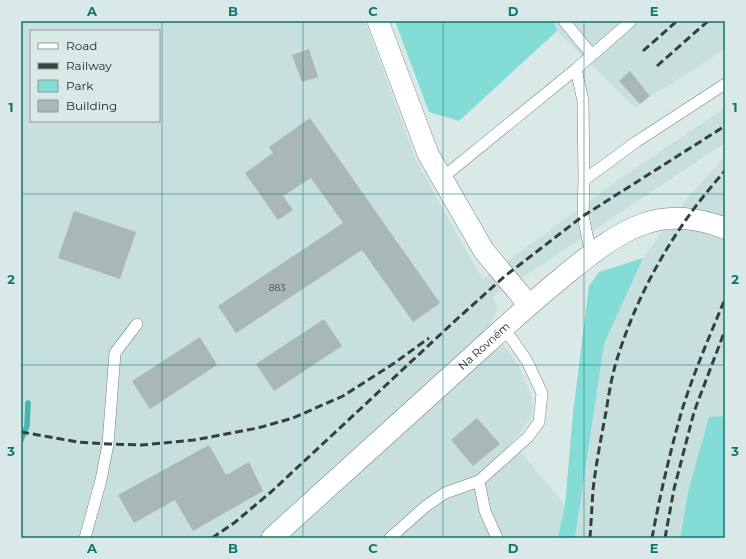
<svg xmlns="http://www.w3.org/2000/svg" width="746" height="559" font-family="Montserrat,sans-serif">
  <rect width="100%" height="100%" fill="#d9e9e8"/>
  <path fill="#c7dfdd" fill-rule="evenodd" d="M21,21H365L415,158L469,256L483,279L624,176L725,108V143L493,297L498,308L488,329L505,346L519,366L532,398V416L520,433L512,442L565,505L558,538H21ZM31,31H159V121H31Z
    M554,21H725V49L668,86L650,96L635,108L557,31Z
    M725,156V416L709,417L688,492L679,538H575L604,344L643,258L685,201Z"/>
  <path fill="#84dcd6" d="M395,21H554L557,31L459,121L429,112Z
    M643,258L604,344L575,538H558L565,505L573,413L589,286L599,272Z
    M725,416V538H680L688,492L709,417Z"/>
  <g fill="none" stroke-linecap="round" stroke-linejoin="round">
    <path stroke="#45b6af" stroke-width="5.5" d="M21,440L27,426L28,403"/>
  </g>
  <path fill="#a9b8b7" d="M309,49L318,77L302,82L292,55Z
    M630,71L650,96L640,104L619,81Z
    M310,118L440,303L413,322L362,250L236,333L218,306L343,223L311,178L283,196L293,210L278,220L245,173L273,153L269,147Z
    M74,211L136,232L120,279L58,258Z
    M324,319L342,346L274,391L256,364Z
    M200,337L217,365L150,409L132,381Z
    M477,418L500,444L473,466L451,440Z
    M209,445L226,475L249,462L263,491L193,531L175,500L134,523L118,495Z"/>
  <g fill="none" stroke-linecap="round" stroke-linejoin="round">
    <defs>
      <path id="lane" d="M564,21L592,55
        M576,69L583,101L584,180L583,216L591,254
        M442,178L576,69L631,21
        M584,180L636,142L725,84
        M479,481L485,511L497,538
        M85,538L101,480L108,444L115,353L137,324
        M390,538L426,506L445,493L479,481L528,437L539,422L542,393L527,361L504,328"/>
      <g id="street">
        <path d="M378,21L428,154L484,251L529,305"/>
        <path id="s1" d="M272,538C343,474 414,409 485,345C511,321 537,298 565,275C587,257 615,234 643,224C671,214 697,218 725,228"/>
      </g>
    </defs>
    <use href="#lane" stroke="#768483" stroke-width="12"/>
    <use href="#street" stroke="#768483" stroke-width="22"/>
    <use href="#lane" stroke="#fff" stroke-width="11"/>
    <use href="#street" stroke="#fff" stroke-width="21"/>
    <path stroke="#383f3f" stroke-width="3" stroke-dasharray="8 4" stroke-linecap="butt" d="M643,51L677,21
      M657,66L708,21
      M21,432L78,442L108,444L142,445L194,440L258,428L293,418L343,396L393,364L429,338
      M212,538L234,523L271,492L457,319L505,276L583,216L725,126
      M590,538C591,522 592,506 593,490C596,464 601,438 606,412C609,393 612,374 618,356C640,287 677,224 725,171
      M652,538C660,495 670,452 682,410C694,372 710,335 725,299
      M665,538L674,489L694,412L725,330"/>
  </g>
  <path fill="none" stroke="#0f766e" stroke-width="1" stroke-opacity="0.55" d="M162,21V538M303,21V538M443,21V538M584,21V538M21,194H725M21,365H725"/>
  <g text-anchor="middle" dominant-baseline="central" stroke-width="4" stroke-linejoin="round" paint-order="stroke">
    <g font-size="9" fill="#414949">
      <text x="277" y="287">883</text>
    </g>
    <g font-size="11" fill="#1e2424" stroke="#d9e9e8">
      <text stroke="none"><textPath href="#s1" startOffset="286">Na Rovném</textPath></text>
    </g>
  </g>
  <rect width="746" height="559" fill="none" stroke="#d9e9e8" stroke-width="44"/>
  <rect x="30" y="30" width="130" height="92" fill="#d9e9e8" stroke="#8e9a9a"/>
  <rect x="38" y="43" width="20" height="6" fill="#ffffff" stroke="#8e9a9a"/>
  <text x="66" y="50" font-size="12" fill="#1e2424">Road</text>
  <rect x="38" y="63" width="20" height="6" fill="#383f3f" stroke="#8e9a9a"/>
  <text x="66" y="70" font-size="12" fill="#1e2424">Railway</text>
  <rect x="38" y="80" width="20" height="12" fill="#84dcd6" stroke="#8e9a9a"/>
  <text x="66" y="90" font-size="12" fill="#1e2424">Park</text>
  <rect x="38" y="100" width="20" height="12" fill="#a9b8b7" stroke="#8e9a9a"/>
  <text x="66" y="110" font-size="12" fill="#1e2424">Building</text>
  <rect x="22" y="22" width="702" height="515" fill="none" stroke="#0f766e" stroke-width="1.5"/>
  <g font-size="13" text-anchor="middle" font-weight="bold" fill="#0f766e">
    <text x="92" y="16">A</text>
    <text x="233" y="16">B</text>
    <text x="373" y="16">C</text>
    <text x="513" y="16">D</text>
    <text x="654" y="16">E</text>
    <text x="11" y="112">1</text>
    <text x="735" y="112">1</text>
    <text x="11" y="284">2</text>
    <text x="735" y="284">2</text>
    <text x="11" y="456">3</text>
    <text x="735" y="456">3</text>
    <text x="92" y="553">A</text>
    <text x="233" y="553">B</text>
    <text x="373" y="553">C</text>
    <text x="513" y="553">D</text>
    <text x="654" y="553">E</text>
  </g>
</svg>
